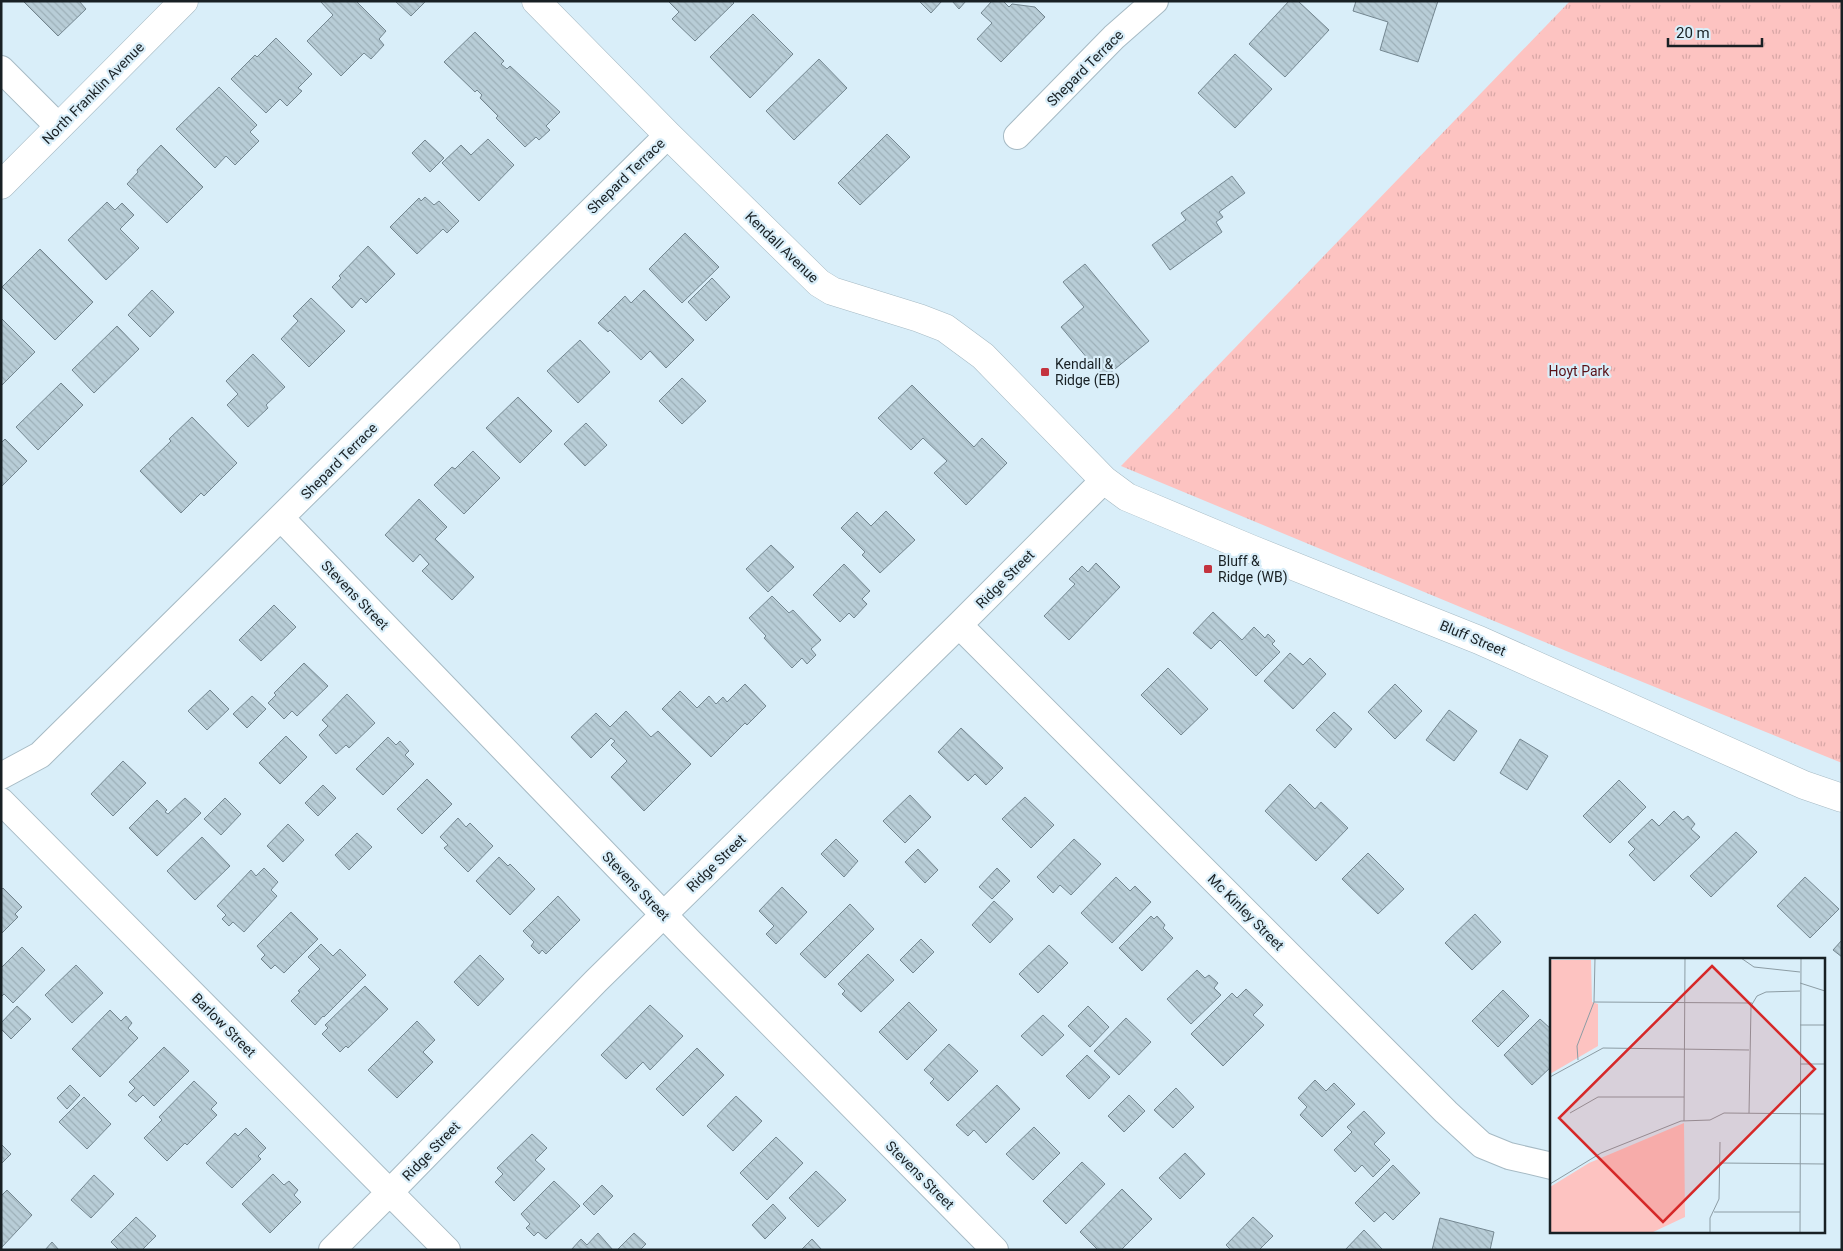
<svg xmlns="http://www.w3.org/2000/svg" width="1843" height="1251" font-family="Roboto,sans-serif">
  <defs>
    <pattern id="park-tufts" width="24" height="20" patternUnits="userSpaceOnUse" patternTransform="scale(1.25)"><rect width="24" height="20" fill="#fdc3c1"/><path d="M3 7l-1-3M5 7V3M7 7l1-3M15 17l-1-3M17 17v-4M19 17l1-3" fill="none" stroke="#d8a7a6"/></pattern>
    <pattern id="building-back-hatch" width="6" height="6" patternUnits="userSpaceOnUse" patternTransform="scale(1.25)"><rect width="6" height="6" fill="#b8cdd7"/><path d="M-1 5l2 2M0 0l6 6M5-1l2 2" fill="none" stroke="#9db0b8"/></pattern>
  </defs>
  <rect width="100%" height="100%" fill="#d9eef9"/>
  <path fill="url(#park-tufts)" d="M1570,1H1842V763L1576,655L1121,466Z"/>
  <path fill="url(#building-back-hatch)" stroke="#748791" d="M23,1H79L86,9L58,36Z
    M320,1H356L386,31L379,39L384,45L371,59L364,53L341,76L307,41L333,15Z
    M395,1H426L411,16Z
    M668,1H732L734,3L695,41L672,19L679,12Z
    M919,1H942L931,13Z
    M952,1H966L959,9Z
    M992,1H1003L1009,7L1012,4L1035,7L1045,17L1001,62L977,39L992,23L981,13Z
    M1289,1H1298L1329,30L1285,77L1249,44Z
    M1356,1H1438L1418,62L1380,50L1388,22L1353,11Z
    M753,14L793,54L750,98L710,57Z
    M475,32L504,61L501,64L507,69L510,66L560,112L546,126L550,130L539,140L536,137L525,147L496,118L498,116L480,98L482,95L477,90L475,92L444,62Z
    M276,38L312,74L298,88L302,91L287,106L280,99L266,113L231,79L255,55L257,57Z
    M1235,54L1272,89L1235,128L1198,93Z
    M819,59L847,88L794,140L766,111Z
    M219,87L257,125L250,132L259,141L235,165L226,156L215,168L176,129Z
    M887,134L910,157L860,205L838,183Z
    M488,139L514,165L479,201L442,163L461,145L471,155Z
    M425,140L444,158L430,172L412,153Z
    M161,145L203,187L167,223L127,184L138,172L137,170Z
    M1232,176L1245,193L1219,212L1223,217L1216,222L1222,232L1170,270L1152,245L1186,220L1181,213Z
    M425,197L434,205L439,201L459,221L447,233L443,229L417,254L390,227L419,198L421,201Z
    M107,202L115,210L122,203L134,215L120,229L139,248L106,280L68,240Z
    M685,233L719,267L682,303L649,269Z
    M368,246L395,274L366,303L361,298L352,308L332,287L341,278L339,276Z
    M40,249L93,302L55,340L2,287Z
    M1085,264L1149,341L1104,378L1061,327L1084,307L1063,282Z
    M712,278L730,297L706,321L688,302Z
    M152,290L174,312L150,337L128,315Z
    M644,290L694,340L666,368L650,351L641,360L610,330L608,332L598,323L625,296L631,303Z
    M311,298L345,331L309,367L281,339L298,321L293,316Z
    M1,318L35,352L1,386Z
    M117,326L139,349L94,393L72,370Z
    M580,340L610,372L578,403L547,371Z
    M253,354L285,387L266,405L268,408L248,427L227,405L238,394L226,381Z
    M682,378L706,401L682,424L659,401Z
    M61,383L83,405L38,450L16,427Z
    M912,385L974,447L982,438L1007,463L966,505L934,473L947,461L923,438L911,450L878,418Z
    M518,397L552,431L520,463L486,428Z
    M192,417L237,463L204,496L201,493L181,513L140,471L171,441L169,439Z
    M586,423L607,445L585,466L564,444Z
    M5,439L27,461L1,487V443Z
    M473,451L500,478L464,514L434,485L452,467L455,469Z
    M419,499L447,527L435,539L474,577L452,600L422,571L429,564L420,554L413,562L385,535Z
    M886,511L915,540L880,573L862,555L865,552L841,528L857,512L871,526Z
    M771,545L794,567L768,592L746,569Z
    M1096,563L1120,587L1069,640L1044,616L1075,584L1069,579L1082,566L1088,572Z
    M844,564L870,591L862,599L867,604L854,618L849,613L840,622L813,595Z
    M772,596L789,613L793,610L821,640L811,649L816,655L807,664L802,658L792,668L764,638L766,636L749,618Z
    M274,605L296,627L261,661L239,640Z
    M1213,612L1242,640L1254,627L1265,638L1268,634L1275,641L1272,644L1280,652L1256,676L1220,640L1211,649L1193,633Z
    M1290,653L1303,665L1310,658L1326,674L1293,709L1264,681Z
    M304,663L328,686L297,716L292,711L284,719L268,703L276,695L274,693Z
    M1168,668L1208,709L1181,735L1141,695Z
    M745,684L766,706L747,725L745,723L711,757L662,709L680,691L697,708L709,696L716,704L723,697L727,702Z
    M1395,684L1422,711L1395,739L1368,712Z
    M210,690L229,709L207,730L188,711Z
    M347,694L375,723L349,748L346,745L336,754L319,735L328,726L322,720Z
    M252,696L266,709L247,728L233,714Z
    M1449,710L1477,731L1454,761L1426,740Z
    M626,711L651,737L658,731L691,764L644,811L611,777L627,761L611,745L615,741L611,738L591,758L571,737L596,713L610,727Z
    M1334,712L1352,729L1335,748L1316,730Z
    M961,728L1003,768L986,785L975,774L968,781L938,752Z
    M286,736L307,757L280,784L259,763Z
    M388,737L396,745L400,741L409,751L405,755L414,764L383,795L356,769Z
    M1520,739L1548,756L1527,790L1500,773Z
    M123,761L146,783L113,816L91,794Z
    M427,779L452,804L422,834L397,809Z
    M1619,780L1646,807L1610,843L1583,816Z
    M1290,784L1315,809L1321,802L1348,828L1316,861L1265,811Z
    M323,785L336,798L318,816L305,803Z
    M910,795L931,817L905,843L883,821Z
    M1025,797L1054,825L1031,848L1002,819Z
    M185,798L201,813L157,856L129,828L157,800L167,810L165,812L168,814Z
    M225,798L241,814L221,835L204,819Z
    M1674,811L1683,820L1688,816L1695,824L1691,829L1700,837L1654,881L1629,855L1635,849L1628,842L1652,819L1659,826Z
    M458,818L466,827L470,823L493,846L468,872L444,848L448,845L440,837Z
    M288,824L304,840L283,862L267,846Z
    M1736,832L1757,852L1711,897L1690,876Z
    M357,833L372,847L349,870L335,855Z
    M202,837L230,866L195,900L167,871Z
    M836,839L858,861L844,877L821,854Z
    M1074,839L1101,864L1071,895L1060,885L1053,893L1037,877Z
    M918,849L938,870L925,883L905,862Z
    M1368,853L1404,889L1378,914L1342,879Z
    M499,857L508,866L510,864L535,889L510,915L476,881Z
    M264,868L278,882L271,890L277,896L244,932L233,922L229,926L222,919L226,915L217,906L251,870L256,876Z
    M997,868L1010,881L992,899L979,887Z
    M1116,877L1130,891L1135,886L1151,902L1112,943L1081,913Z
    M1805,877L1839,909L1810,938L1777,906Z
    M782,887L807,912L776,944L766,934L774,926L759,911Z
    M3,888L22,907L15,914L18,917L1,934V890Z
    M558,896L580,920L546,954L542,950L539,954L531,946L534,942L523,931Z
    M994,901L1013,919L990,943L972,925Z
    M850,904L874,929L825,978L800,954Z
    M291,912L318,939L284,973L275,965L271,969L261,959L265,955L257,946Z
    M1475,914L1501,942L1472,970L1445,943Z
    M1151,916L1154,919L1157,916L1165,925L1163,928L1173,938L1142,971L1119,948Z
    M921,939L934,952L913,973L900,960Z
    M1842,940V957L1833,950Z
    M321,944L333,956L340,949L366,975L324,1017L323,1016L315,1025L291,1001L300,992L298,991L320,969L308,957Z
    M1049,945L1068,963L1038,993L1019,974Z
    M22,947L45,970L13,1003L4,994L1,997V968Z
    M868,954L894,980L861,1012L842,994L845,991L838,984Z
    M480,955L504,979L478,1006L454,982Z
    M76,965L103,993L72,1023L45,995Z
    M1197,970L1205,978L1209,975L1218,983L1214,988L1221,995L1191,1024L1167,999Z
    M365,986L388,1009L348,1048L346,1046L340,1052L322,1034L328,1028L325,1025Z
    M1246,989L1263,1005L1253,1015L1264,1025L1223,1066L1191,1034L1232,993L1237,998Z
    M1503,990L1529,1016L1498,1047L1472,1021Z
    M909,1002L937,1030L907,1060L879,1032Z
    M650,1005L683,1036L650,1070L643,1062L626,1079L601,1055Z
    M17,1006L31,1019L11,1039L1,1029V1023Z
    M1088,1006L1109,1027L1090,1047L1068,1026Z
    M110,1010L121,1021L126,1016L132,1023L128,1028L138,1038L100,1077L72,1049Z
    M1043,1015L1064,1035L1042,1056L1021,1036Z
    M1126,1018L1151,1042L1119,1075L1094,1051Z
    M1540,1019L1552,1030V1066L1532,1085L1504,1055Z
    M417,1021L435,1040L423,1052L433,1062L397,1098L368,1070Z
    M949,1044L978,1071L948,1101L930,1083L934,1079L924,1070Z
    M164,1047L189,1071L154,1106L143,1095L136,1102L128,1095L135,1088L129,1082Z
    M697,1048L724,1075L683,1116L656,1089Z
    M1087,1055L1110,1077L1089,1099L1066,1076Z
    M1315,1080L1326,1091L1334,1083L1355,1104L1322,1137L1300,1115L1307,1107L1298,1098Z
    M194,1081L217,1103L211,1109L217,1115L187,1145L185,1143L167,1161L144,1138L162,1120L159,1117Z
    M70,1085L80,1095L67,1109L57,1098Z
    M997,1085L1020,1109L986,1143L974,1130L968,1136L956,1125Z
    M1176,1088L1194,1107L1173,1128L1154,1110Z
    M1129,1095L1145,1111L1124,1132L1108,1116Z
    M736,1096L762,1121L733,1151L707,1126Z
    M84,1097L111,1124L87,1149L59,1122Z
    M1364,1111L1385,1133L1374,1144L1390,1160L1373,1177L1362,1165L1355,1172L1334,1150L1352,1132L1347,1127Z
    M1034,1127L1060,1153L1033,1180L1006,1154Z
    M246,1128L266,1148L258,1156L261,1159L232,1188L206,1163L235,1133L238,1136Z
    M532,1134L547,1148L535,1160L545,1169L514,1201L495,1182L503,1174L497,1168Z
    M776,1137L803,1163L767,1200L740,1173Z
    M1,1144L11,1154L1,1164Z
    M1185,1153L1205,1174L1180,1199L1159,1178Z
    M1082,1162L1105,1184L1066,1224L1043,1201Z
    M1393,1165L1420,1193L1393,1220L1385,1212L1374,1222L1355,1203Z
    M816,1171L846,1200L818,1227L789,1198Z
    M273,1174L284,1185L289,1181L298,1190L294,1195L301,1202L270,1233L242,1204Z
    M94,1175L114,1194L91,1218L71,1200Z
    M554,1181L580,1206L546,1239L538,1232L534,1236L526,1228L530,1224L521,1214Z
    M602,1185L613,1196L594,1215L583,1204Z
    M1122,1189L1152,1219L1121,1250H1098L1080,1232Z
    M7,1190L32,1215L2,1247L1,1196Z
    M773,1204L786,1218L765,1239L752,1225Z
    M136,1217L156,1236L142,1250H119L111,1242Z
    M1253,1217L1273,1236L1259,1250H1231L1226,1245Z
    M1440,1218L1494,1232L1490,1250H1432Z
    M1364,1230L1383,1250H1345Z
    M598,1233L613,1250H571L581,1239L587,1245Z
    M634,1233L646,1244L640,1250H617Z
    M812,1239L822,1250H801Z
    M52,1242L59,1250H45Z"/>
  <g fill="none" stroke-linecap="round" stroke-linejoin="round">
    <defs>
      <path id="street" d="M1,69L59,127
        M1017,136L1114,37L1155,1
        M281,518L690,942L995,1250
        M959,625L1446,1112L1482,1145L1509,1156L1552,1166
        M1,776L40,755C250,549 458,341 668,135
        M1,801L447,1250
        M332,1250L390,1192L596,981L959,625L1104,480"/>
      <path id="secondary" d="M536,1L668,135L819,283L832,291L919,318L945,328L983,356L1104,480L1127,497L1251,549L1479,640L1804,785L1842,798
        M1,185L184,1"/>
    </defs>
    <use href="#street" stroke="#a6bac4" stroke-width="28"/>
    <use href="#secondary" stroke="#a6bac4" stroke-width="29"/>
    <use href="#street" stroke="#fff" stroke-width="26"/>
    <use href="#secondary" stroke="#fff" stroke-width="28"/>
  </g>
  <g fill="#c3333f" stroke="#d9eef9" stroke-width="2">
    <rect x="1040" y="367" width="10" height="10" rx="2.5"/>
    <rect x="1203" y="564" width="10" height="10" rx="2.5"/>
  </g>
  <g text-anchor="middle" dominant-baseline="central" stroke-width="4.5" stroke-linejoin="round" paint-order="stroke">
    <g font-size="14" fill="#182024" stroke="#d9eef9">
      <text transform="translate(1085 68) rotate(-45)">Shepard Terrace</text>
      <text transform="translate(93 93) rotate(-45)">North Franklin Avenue</text>
      <text transform="translate(626 176) rotate(-44)">Shepard Terrace</text>
      <text transform="translate(782 247) rotate(44)">Kendall Avenue</text>
      <text transform="translate(339 461) rotate(-45)">Shepard Terrace</text>
      <text transform="translate(1005 579) rotate(-45)">Ridge Street</text>
      <text transform="translate(355 595) rotate(46)">Stevens Street</text>
      <text transform="translate(1473 638) rotate(23)">Bluff Street</text>
      <text transform="translate(716 863) rotate(-44)">Ridge Street</text>
      <text transform="translate(636 886) rotate(46)">Stevens Street</text>
      <text transform="translate(1246 912) rotate(45)">Mc Kinley Street</text>
      <text transform="translate(224 1025) rotate(45)">Barlow Street</text>
      <text transform="translate(431 1151) rotate(-46)">Ridge Street</text>
      <text transform="translate(920 1175) rotate(45)">Stevens Street</text>
    </g>
    <g font-size="14" fill="#182024" stroke="#d9eef9" text-anchor="start">
      <text x="1055" y="364">Kendall &amp;<tspan x="1055" dy="16">Ridge (EB)</tspan></text>
      <text x="1218" y="561">Bluff &amp;<tspan x="1218" dy="16">Ridge (WB)</tspan></text>
    </g>
    <g font-size="14" fill="#591218" stroke="#d9eef9">
      <text x="1579" y="371">Hoyt Park</text>
    </g>
  </g>
  <g transform="translate(1550 958)">
    <rect width="275" height="275" fill="#d9eef9"/>
    <path d="M0,2H41L42,44L48,46V88L0,116ZM134,165L135,259L101,275H0V229L39,205Z" fill="#fdc3c1"/>
    <path fill="none" stroke="#8c9ca4" stroke-width="1" d="M146,0H171M191,0L204,9L250,14M250,25L275,33M44,44L202,45M250,67H275M28,102L27,88L44,44L45,0M250,106H275M0,119L53,90L199,92M20,155L48,139H134M199,155L201,48L207,38L216,34L250,33M134,163L135,0M170,205L275,206M0,226L51,195L131,163L160,162L174,155L275,156M164,254H250M160,275V260L169,241L170,184M250,275L251,0"/>
    <path fill="#d62828" fill-opacity="0.15" stroke="#d62828" stroke-width="2.5" d="M162,8L265,111L113,264L9,160Z"/>
    <rect width="275" height="275" fill="none" stroke="#182024" stroke-width="2.5"/>
  </g>
  <rect width="1843" height="1251" fill="none" stroke="#182024" stroke-width="5"/>
  <path d="M1668 38v8h94v-8" fill="none" stroke="#182024" stroke-width="2.5"/>
  <text x="1676" y="38" font-size="15" fill="#182024" stroke="#d9eef9" stroke-width="4" paint-order="stroke">20 m</text>
</svg>
